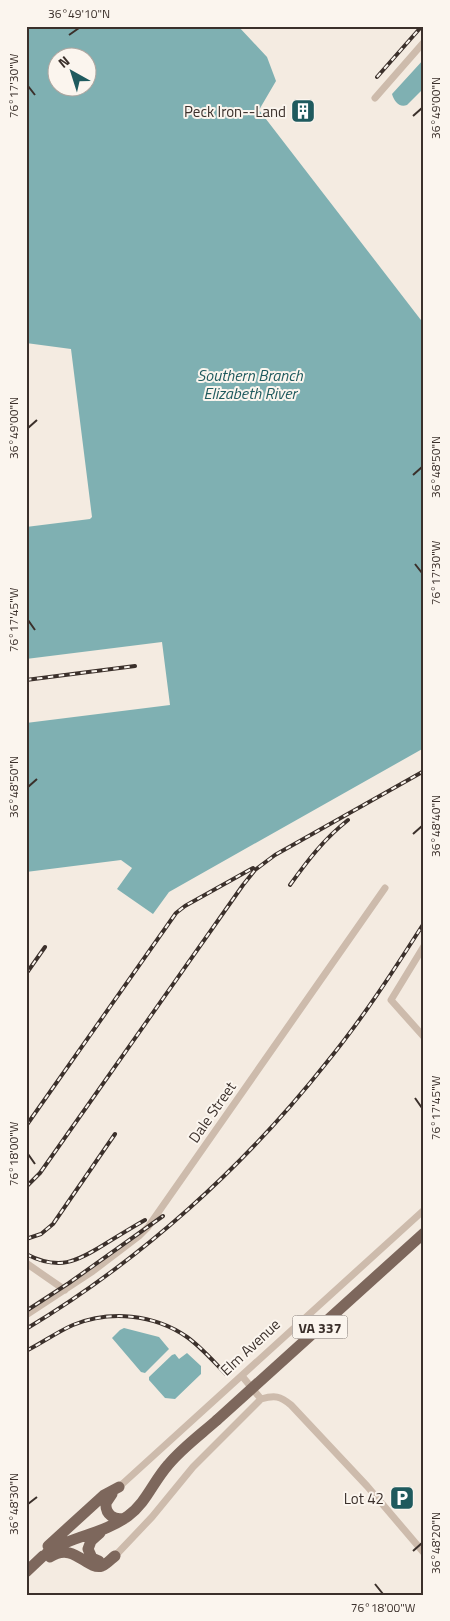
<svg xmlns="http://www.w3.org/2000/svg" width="450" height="1621" font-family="'Titillium Web',sans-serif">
  <rect width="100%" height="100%" fill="#f4ebe1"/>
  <path fill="#7fb0b2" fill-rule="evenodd" d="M26,26H238L267,57L276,81L259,110L424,324V748L169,892L153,914L117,889L132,868L121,860L26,872V723L170,705L162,642L26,659V527L90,519L92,517L71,349L26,343ZM58,58H88V88H58Z
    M424,59V88L407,105C399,108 394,101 392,94Z
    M124,1328L159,1337L169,1349L145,1373L141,1372L112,1338L120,1330Z
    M187,1353L201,1366V1374L175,1399L165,1398L149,1380V1377L172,1355L175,1354L179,1359Z"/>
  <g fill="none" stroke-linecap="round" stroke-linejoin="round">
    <path stroke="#cdbbac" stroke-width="7" d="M375,98L424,42
      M424,946L391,1000L424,1037
      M26,1263L65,1290
      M26,1315L93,1271L139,1236L148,1227L385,888
      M242,1376L261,1399C275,1395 280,1396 291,1405L367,1486L424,1553
      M119,1487L424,1210
      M115,1556L152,1517L193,1467L261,1399"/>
    <path stroke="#7d675c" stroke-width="11" d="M112,1494L106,1503C105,1514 114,1521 125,1518
      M48,1546L104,1495L119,1487
      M47,1553C72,1535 102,1535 128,1516C146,1503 153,1482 168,1465C182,1448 200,1435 217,1420
      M50,1557C74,1541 87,1571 102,1566C107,1564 111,1559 115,1556
      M99,1561L92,1558L88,1549L91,1541L100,1533
      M26,1572L43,1556"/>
    <defs>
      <path id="rail" d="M377,77L422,26
        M26,680L135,666
        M290,885C308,860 324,839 348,820
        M26,974L45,947
        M26,1126L176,913L185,906L253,868
        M26,1187L40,1173L243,885L255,870L275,855L424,771
        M26,1239L41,1234L53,1224L115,1134
        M26,1254C59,1271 76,1262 105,1244C118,1236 131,1228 145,1220
        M26,1311L69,1283L163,1216
        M26,1329C141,1260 244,1167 327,1062C363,1018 394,970 424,923
        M26,1351C42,1343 57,1332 73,1325C110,1310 154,1314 187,1337C201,1347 213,1361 226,1374"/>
    </defs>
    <use href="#rail" stroke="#3b302b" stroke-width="4"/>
    <use href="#rail" stroke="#fbf5ee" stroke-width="2" stroke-dasharray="5.5" stroke-linecap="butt"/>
    <path stroke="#7d675c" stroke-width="11" d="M217,1420L424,1233"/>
  </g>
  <path fill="none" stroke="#3b302b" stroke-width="2" d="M69,35L79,28M28,86L35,95M413,116L422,108M28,428L37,420M413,475L422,467M415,564L422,573M28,620L35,630M28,787L37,779M413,834L422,826M415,1098L422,1108M28,1154L35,1164M28,1504L37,1497M413,1551L422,1543M375,1584L383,1594"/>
  <defs>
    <symbol id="building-square" viewBox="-11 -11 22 22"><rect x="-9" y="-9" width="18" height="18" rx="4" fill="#1f5a5e" stroke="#fbf5ee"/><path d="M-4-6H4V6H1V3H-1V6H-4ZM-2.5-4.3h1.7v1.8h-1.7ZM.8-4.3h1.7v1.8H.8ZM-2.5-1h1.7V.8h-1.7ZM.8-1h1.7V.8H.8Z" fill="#fff"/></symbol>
    <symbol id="parking-square" viewBox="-11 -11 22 22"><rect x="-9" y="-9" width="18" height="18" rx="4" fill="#1f5a5e" stroke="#fbf5ee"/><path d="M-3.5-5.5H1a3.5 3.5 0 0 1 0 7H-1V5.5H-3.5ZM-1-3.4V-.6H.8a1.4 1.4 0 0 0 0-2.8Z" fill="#fff"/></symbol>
  </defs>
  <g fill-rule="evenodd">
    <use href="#building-square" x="289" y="97" width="28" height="28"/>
    <use href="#parking-square" x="388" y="1484" width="28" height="28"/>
  </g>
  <g text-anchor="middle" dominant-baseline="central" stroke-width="4" stroke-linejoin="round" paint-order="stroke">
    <rect fill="#fbf5ee" stroke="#756b66" stroke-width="1" x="292.5" y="1315.5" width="55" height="23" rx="4"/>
    <g font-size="14" font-weight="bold" fill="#3b302b">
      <text x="320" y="1327">VA 337</text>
    </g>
    <g font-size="15" fill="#3b302b" stroke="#fbf5ee" text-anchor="end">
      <text x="286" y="111">Peck Iron--Land</text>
      <text x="384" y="1498">Lot 42</text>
    </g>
    <g font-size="15" fill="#3b302b" stroke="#fbf5ee">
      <text transform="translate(212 1112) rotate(-55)">Dale Street</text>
      <text transform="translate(250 1347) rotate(-43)">Elm Avenue</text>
    </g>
    <g font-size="16" font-style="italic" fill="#1f5a5e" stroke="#fbf5ee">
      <text x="250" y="375">Southern Branch<tspan x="250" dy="18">Elizabeth River</tspan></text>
    </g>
  </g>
  <rect width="450" height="1621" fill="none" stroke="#fbf5ee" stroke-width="55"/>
  <g transform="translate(72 72) rotate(321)"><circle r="24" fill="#fbf5ee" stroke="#aea6a0"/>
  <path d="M0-4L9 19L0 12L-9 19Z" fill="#1f5a5e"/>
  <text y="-8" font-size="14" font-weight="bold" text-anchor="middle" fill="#3b302b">N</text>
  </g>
  <rect x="28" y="28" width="394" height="1566" fill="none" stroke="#3b302b" stroke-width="2"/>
  <g font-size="12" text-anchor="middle" fill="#3b302b">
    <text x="79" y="18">36°49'10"N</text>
    <text transform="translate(14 86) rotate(-90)" y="4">76°17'30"W</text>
    <text transform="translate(436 108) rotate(-90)" y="4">36°49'00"N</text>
    <text transform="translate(14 428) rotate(-90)" y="4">36°49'00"N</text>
    <text transform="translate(436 467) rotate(-90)" y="4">36°48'50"N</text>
    <text transform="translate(436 573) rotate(-90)" y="4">76°17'30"W</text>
    <text transform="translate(14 620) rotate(-90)" y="4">76°17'45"W</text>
    <text transform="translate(14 787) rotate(-90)" y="4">36°48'50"N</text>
    <text transform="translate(436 826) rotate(-90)" y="4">36°48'40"N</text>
    <text transform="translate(436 1108) rotate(-90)" y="4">76°17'45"W</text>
    <text transform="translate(14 1154) rotate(-90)" y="4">76°18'00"W</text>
    <text transform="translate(14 1504) rotate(-90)" y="4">36°48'30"N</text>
    <text transform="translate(436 1543) rotate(-90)" y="4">36°48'20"N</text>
    <text x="383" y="1612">76°18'00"W</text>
  </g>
</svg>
